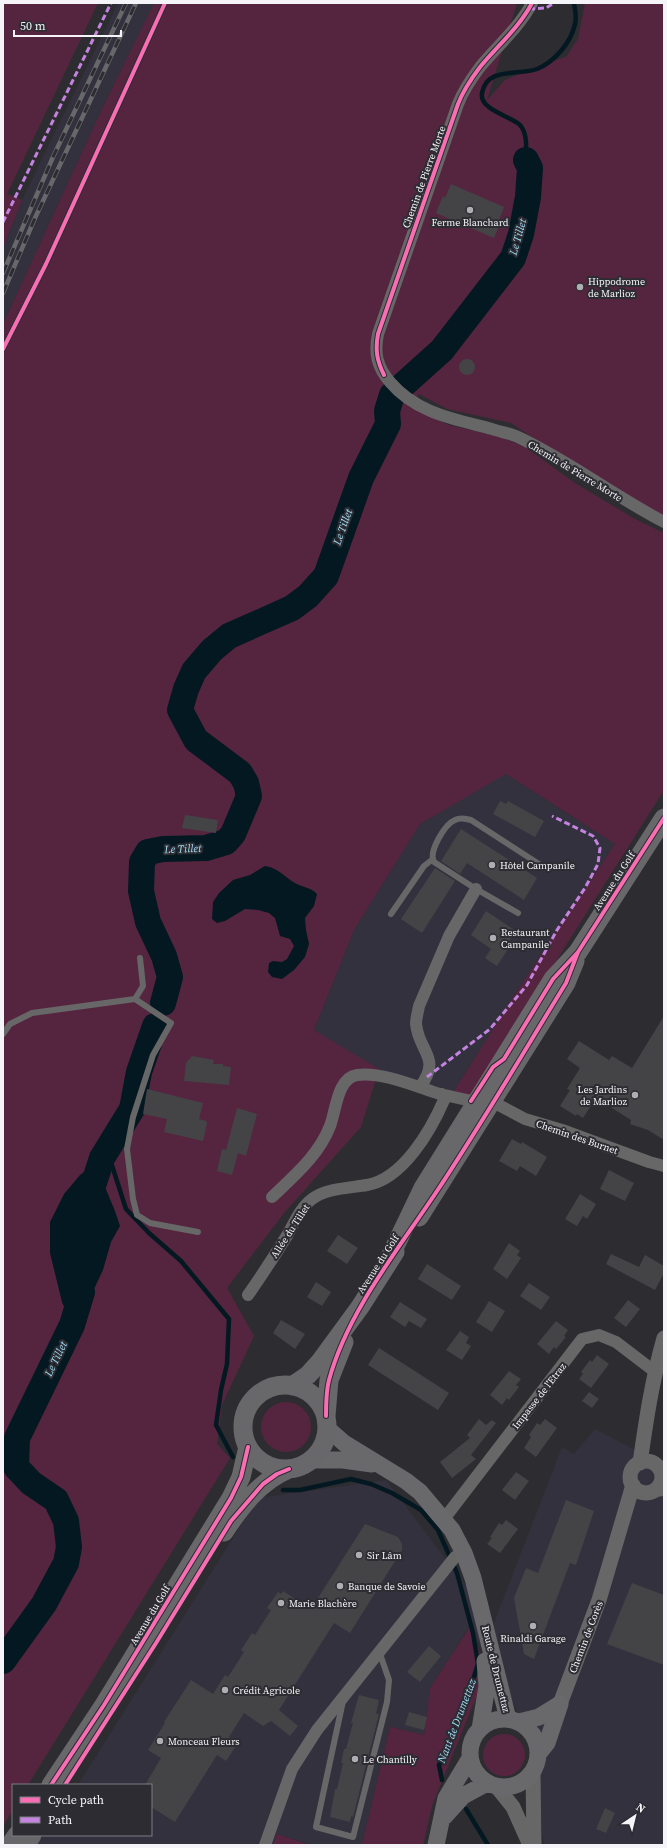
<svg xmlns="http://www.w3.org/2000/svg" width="667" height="1848" font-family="'Source Serif 4',serif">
  <rect width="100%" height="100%" fill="#2d2d31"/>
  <path fill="#32313d" d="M118,3H154L101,111L3,324V249L22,200Z
    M504,773L615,844L519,988L452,1094L388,1078L314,1030L354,930L420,824Z
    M595,1429L664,1465V1845H545L542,1835L540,1785L516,1708L469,1627L430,1688L424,1735L390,1727L362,1845H313L277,1834L273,1845H35L44,1835H151V1785H78L258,1498L386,1480L494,1623L562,1447L574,1454Z"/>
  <path fill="#552540" d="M3,3H98L7,194L22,200L3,249Z
    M154,3H517L487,100L505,80L543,64L566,57L578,39L585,3H664V519L633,505L511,423L447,409L419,394L408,406L449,425L501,437L525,447L575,483L635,519L664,533V790L471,1096L452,1094L519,988L615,844L506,774L420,824L354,930L314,1030L379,1069L361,1127L284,1213L227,1288L254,1336L222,1405L217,1444L230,1458L28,1785H13V1810L3,1826V324L101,111Z
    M261 1427a25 25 0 1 1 50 0a25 25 0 1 1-50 0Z
    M471,1625L487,1677L472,1707L432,1806L423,1845H362L390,1727L424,1735L430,1688Z
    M483 1755a21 21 0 1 1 42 0a21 21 0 1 1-42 0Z
    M277,1834L307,1844L311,1845H273Z"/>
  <path fill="#041822" d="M265,866C279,868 284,877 295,883C303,888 311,887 317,894L314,906L305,918L306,930L309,944L305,957L294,970L282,979L272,977L268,972L269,963L273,961L282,962L287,959L294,946L290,939L280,936L275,918L269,913L258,910L245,909L225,921L217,923L212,919L213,902L219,893L233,880L250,875Z
    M102,1158L100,1175L115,1211L120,1226L111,1242L103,1270L79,1321L72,1325L62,1302L50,1253V1222L64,1194L80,1175Z"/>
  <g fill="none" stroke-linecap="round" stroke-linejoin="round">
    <path stroke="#041822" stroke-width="4.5" d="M526,160C526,149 528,134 520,125C511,116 479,110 482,93C487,66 519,76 537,69C554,62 571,43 575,24C577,18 575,9 574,3
      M107,1150L126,1209L149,1233L181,1261L229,1319L227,1364L221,1390L216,1425L233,1457
      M283,1490H300L351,1479L371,1484L392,1493L421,1510L438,1530L457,1573L473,1633L478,1664L463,1712L439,1765L442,1780
      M466,1809L488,1845"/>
    <path stroke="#041822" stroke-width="26" d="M163,1003L170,977L164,956L148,922L141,891L142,862L148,852L163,849L206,848L226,842L233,834L249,796L246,783L240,773L196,740L180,710L186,689L194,671L212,650L229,636L292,608L308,596L326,576L361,478L388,424L387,411L392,395L442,350L513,258L521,234L528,197L530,168L526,160
      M91,1192L102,1158L132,1109L139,1072L155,1026
      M3,1661L44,1604L66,1563L69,1547L66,1521L56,1500L31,1483L16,1467L17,1438L72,1325L82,1292"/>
  </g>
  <path fill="#444447" d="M451,184L504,207L499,220L501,221L494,238L436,213L443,196L445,198Z
    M459 367a8 8 0 1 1 16 0a8 8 0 1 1-16 0Z
    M500,801L506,804L508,801L544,821L535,837L493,814Z
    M185,815L218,820L216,833L182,828Z
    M461,829L537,878L524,900L467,863L460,874L441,861Z
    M435,868L455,881L422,933L401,919Z
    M486,911L516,931L509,941L512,943L497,966L485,958L491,949L471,935Z
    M664,1016V1140L648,1130L630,1124L631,1120L596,1098L583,1118L577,1114L576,1116L560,1106L570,1090L567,1089L580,1068L567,1059L579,1041L609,1060L612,1056L632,1068Z
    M192,1056L214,1060L213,1064H223V1066L231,1067L229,1085L184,1081L186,1063Z
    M147,1089L203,1103L199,1119L206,1121L207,1123L203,1141L164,1132L167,1119L143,1114Z
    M237,1108L257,1114L246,1156L238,1153L232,1175L217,1171L222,1149L226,1150Z
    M512,1139L521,1144L522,1142L547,1157L536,1176L520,1166L517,1171L499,1161Z
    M609,1170L634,1183L625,1201L600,1189Z
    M580,1194L596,1204L587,1219L583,1216L577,1226L565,1219Z
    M338,1235L358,1248L347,1264L327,1251Z
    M509,1243L520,1251L517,1255L521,1258L507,1279L493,1269Z
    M611,1254L639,1267L645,1255L664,1266V1273L655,1290L606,1264Z
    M427,1264L461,1286L452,1300L418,1279Z
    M316,1282L331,1292L322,1306L307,1297Z
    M529,1283L550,1297L541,1310L520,1296Z
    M628,1300L640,1309L626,1327L614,1318Z
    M489,1301L505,1311L492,1332L476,1322Z
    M400,1302L427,1319L421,1328L409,1321L405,1327L390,1317Z
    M281,1320L305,1334L295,1349L273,1333Z
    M556,1321L568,1330L564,1336L566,1337L556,1349L554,1347L549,1354L537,1344Z
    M460,1331L469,1337L466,1343L471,1346L462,1360L446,1350Z
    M379,1348L449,1393L438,1410L368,1365Z
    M597,1355L609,1364L591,1388L579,1379L583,1374L581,1372L590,1360L592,1362Z
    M509,1371L521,1379L516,1385L519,1387L509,1400L507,1398L502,1405L490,1395Z
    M589,1392L599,1399L592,1408L582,1401Z
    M479,1419L486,1425L492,1420L496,1423L471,1455L476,1459L452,1478L440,1462L470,1438L467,1435Z
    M545,1419L557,1428L536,1457L524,1448L531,1437L529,1435L537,1423L540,1425Z
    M516,1472L529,1481L515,1500L502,1490Z
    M566,1500L594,1511L576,1565L570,1563L534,1659L524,1654L514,1598L526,1568L538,1573Z
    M506,1520L518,1529L500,1553L487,1544L492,1538L490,1537L499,1523L502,1525Z
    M365,1524L398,1537L402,1544V1550L350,1633L334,1623L279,1710L298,1726L290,1736L271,1721L263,1726L244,1713L229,1737L238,1743L226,1761L217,1755L175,1822L151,1807V1785H145L161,1758L148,1750L165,1723L164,1722L191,1680L213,1694L225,1675L228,1677L244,1652L241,1650L252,1633L255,1635L271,1610L267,1608L278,1592L281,1594L283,1591L311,1609Z
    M632,1583L664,1595V1665L607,1644Z
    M429,1646L441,1656L420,1682L407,1672Z
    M359,1695L379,1700L376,1714H379L353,1817L351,1816L350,1822L330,1817L335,1789H337L343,1763H341L344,1749H346L353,1723H351Z
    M409,1712L427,1717L424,1730L405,1725Z
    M605,1808L615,1813L606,1833L596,1829Z"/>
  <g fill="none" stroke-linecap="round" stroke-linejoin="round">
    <path stroke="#686768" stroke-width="6" d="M518,913L476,889L434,862C428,852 445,824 455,820C461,817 465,819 471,820L542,866
      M391,914L424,866L433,859
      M135,999L171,1023L153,1055L133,1117L127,1149L133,1199L137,1215L150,1223L198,1232
      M3,1034L10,1024L32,1013L135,999L143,986L140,958
      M343,1701L316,1827L353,1837L387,1702L389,1680L379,1651"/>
    <path stroke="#686768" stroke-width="12" d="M532,3C519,28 497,46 480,67C471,79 463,91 458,104L378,334C374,353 377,367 390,382C416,413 454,419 492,429C500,432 510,433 518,437C569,461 614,496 664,522
      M420,1087C442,1057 419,1053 416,1024C416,1018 418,1012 419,1006L449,936L476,889
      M493,1102L525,1119L562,1130L649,1162L664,1166
      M272,1197C294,1176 319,1155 330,1126C336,1111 337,1078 357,1075C381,1071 417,1087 440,1094C449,1096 458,1098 467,1100L476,1103L480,1108
      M248,1295C262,1275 275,1255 288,1234C294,1223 301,1207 312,1199C326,1188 350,1188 367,1185C403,1179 431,1130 444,1100L442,1094
      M661,1471L664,1473
      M654,1491L664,1490
      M444,1519L582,1339L599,1335L616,1342L654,1371
      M265,1845L292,1769L317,1730L447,1567L455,1557L464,1553"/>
    <path stroke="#686768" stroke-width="15" d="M630 1477a16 16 0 1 1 32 0a16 16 0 1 1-32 0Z
      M640,1463C646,1421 652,1380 664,1338
      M560,1704L599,1600L633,1485
      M533,1772L534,1845
      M497,1787L513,1807L530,1845"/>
    <path stroke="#69696c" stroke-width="17" d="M327,1428L344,1443L406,1481L420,1492L452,1530L464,1553L473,1578L508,1719
      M312,1460H343L372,1464
      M470 1753a34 34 0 1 1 68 0a34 34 0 1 1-68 0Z
      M519,1722L539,1717L560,1704
      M480,1729L487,1686L485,1661
      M539,1753L547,1743L560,1704
      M444,1817L463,1796L487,1783
      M436,1845L446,1798L470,1758"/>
    <path stroke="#68686a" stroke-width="19" d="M419,1217L566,983L575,961
      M388,1261L423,1188L553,979L578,952L664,818
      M243 1427a42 42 0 1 1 84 0a42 42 0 1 1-84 0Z
      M292,1386L308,1375L319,1363L360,1307L395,1252
      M326,1416L329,1380L344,1342
      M224,1532C241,1506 260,1481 289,1469
      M51,1785L104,1705L231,1498L241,1477L248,1447
      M10,1845L17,1835
      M26,1845L32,1835"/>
    <defs>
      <path id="rail" d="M3,273L53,157L126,3
        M3,293L35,218L136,3"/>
    </defs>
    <use href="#rail" stroke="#68686b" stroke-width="4.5"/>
    <use href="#rail" stroke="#2c2c32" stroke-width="3" stroke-dasharray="9" stroke-linecap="butt"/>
    <path stroke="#c483df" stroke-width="3" stroke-dasharray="6 3" stroke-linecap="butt" d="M529,9L546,8L554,3
      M3,222L111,3
      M427,1077L490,1029L527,985L557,930L585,888L598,864L600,848L593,836L552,816"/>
    <defs>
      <path id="cycleway" d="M3,349L46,264L165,3
        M384,375C377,361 375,350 378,334L458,104C463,91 471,79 480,67C497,46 519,28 532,3
        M471,1101L493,1067L504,1059L553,979L578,952L664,818
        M326,1416C326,1404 326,1391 329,1380C347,1313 397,1251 435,1194C481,1125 523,1053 566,983L578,952
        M51,1785L104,1705L231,1498L241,1477L248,1447
        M65,1785L156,1643L231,1521L263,1484L277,1474L289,1469"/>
    </defs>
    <use href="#cycleway" stroke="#2c2c32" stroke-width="6"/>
    <use href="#cycleway" stroke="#f96db3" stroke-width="4"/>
  </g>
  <g fill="#afaeb3" stroke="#2c2c32" stroke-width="1.5">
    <circle cx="470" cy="210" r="4"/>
    <circle cx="580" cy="287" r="4"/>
    <circle cx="492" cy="865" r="4"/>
    <circle cx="493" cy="938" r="4"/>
    <circle cx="635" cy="1095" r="4"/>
    <circle cx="359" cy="1555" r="4"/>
    <circle cx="340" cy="1586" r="4"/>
    <circle cx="281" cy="1603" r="4"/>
    <circle cx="533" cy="1626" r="4"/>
    <circle cx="225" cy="1690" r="4"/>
    <circle cx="160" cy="1741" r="4"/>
    <circle cx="355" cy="1759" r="4"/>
  </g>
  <g text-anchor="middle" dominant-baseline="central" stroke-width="4" stroke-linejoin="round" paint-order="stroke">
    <g font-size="10" fill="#f5f4f9" stroke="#2c2c32">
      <text transform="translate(424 177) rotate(-70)">Chemin de Pierre Morte</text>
      <text transform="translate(575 471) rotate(31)">Chemin de Pierre Morte</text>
      <text transform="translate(614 881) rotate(-57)">Avenue du Golf</text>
      <text transform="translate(577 1137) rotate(19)">Chemin des Burnet</text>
      <text transform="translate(290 1231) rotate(-57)">Allée du Tillet</text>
      <text transform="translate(378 1264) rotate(-57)">Avenue du Golf</text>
      <text transform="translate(539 1396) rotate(-52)">Impasse de l'Etraz</text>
      <text transform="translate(150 1615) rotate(-59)">Avenue du Golf</text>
      <text transform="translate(586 1637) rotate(-69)">Chemin de Corès</text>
      <text transform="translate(496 1669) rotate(76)">Route de Drumettaz</text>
    </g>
    <g font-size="10" fill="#f5f4f9" stroke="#2c2c32" text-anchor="start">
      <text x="470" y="222" text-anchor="middle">Ferme Blanchard</text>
      <text x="588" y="281">Hippodrome<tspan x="588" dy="12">de Marlioz</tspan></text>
      <text x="500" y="865">Hôtel Campanile</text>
      <text x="501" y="932">Restaurant<tspan x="501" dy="12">Campanile</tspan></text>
      <text x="627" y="1089" text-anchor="end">Les Jardins<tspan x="627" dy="12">de Marlioz</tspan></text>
      <text x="367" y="1555">Sir Lâm</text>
      <text x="348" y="1586">Banque de Savoie</text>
      <text x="289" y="1603">Marie Blachère</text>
      <text x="533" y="1638" text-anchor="middle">Rinaldi Garage</text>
      <text x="233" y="1690">Crédit Agricole</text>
      <text x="168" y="1741">Monceau Fleurs</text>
      <text x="363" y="1759">Le Chantilly</text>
    </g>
    <g font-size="11" font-style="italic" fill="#9fddf8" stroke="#2c2c32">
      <text transform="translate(518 237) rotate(-74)">Le Tillet</text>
      <text transform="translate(343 527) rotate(-70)">Le Tillet</text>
      <text transform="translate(183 849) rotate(-2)">Le Tillet</text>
      <text transform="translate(56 1359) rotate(-64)">Le Tillet</text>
      <text transform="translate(457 1721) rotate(-69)">Nant de Drumettaz</text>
    </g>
  </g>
  <rect width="667" height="1848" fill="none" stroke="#f5f4f9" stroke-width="8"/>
  <rect x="12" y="1784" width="140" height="52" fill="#2c2c32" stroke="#7c7c82"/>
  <rect x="20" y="1797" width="20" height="6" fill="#f96db3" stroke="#7c7c82"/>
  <text x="48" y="1804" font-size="12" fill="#f5f4f9">Cycle path</text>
  <rect x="20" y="1817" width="20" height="6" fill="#c483df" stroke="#7c7c82"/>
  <text x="48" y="1824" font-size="12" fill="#f5f4f9">Path</text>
  <g transform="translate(635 1816) rotate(35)" stroke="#2c2c32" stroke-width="3" paint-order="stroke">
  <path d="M0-3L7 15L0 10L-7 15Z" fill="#f5f4f9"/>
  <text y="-6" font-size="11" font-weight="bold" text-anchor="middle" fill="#f5f4f9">N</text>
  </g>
  <path d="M14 30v6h107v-6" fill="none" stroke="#f5f4f9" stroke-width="2"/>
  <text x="20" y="30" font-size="12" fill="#f5f4f9" stroke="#2c2c32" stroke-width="3" paint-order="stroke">50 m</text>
</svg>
